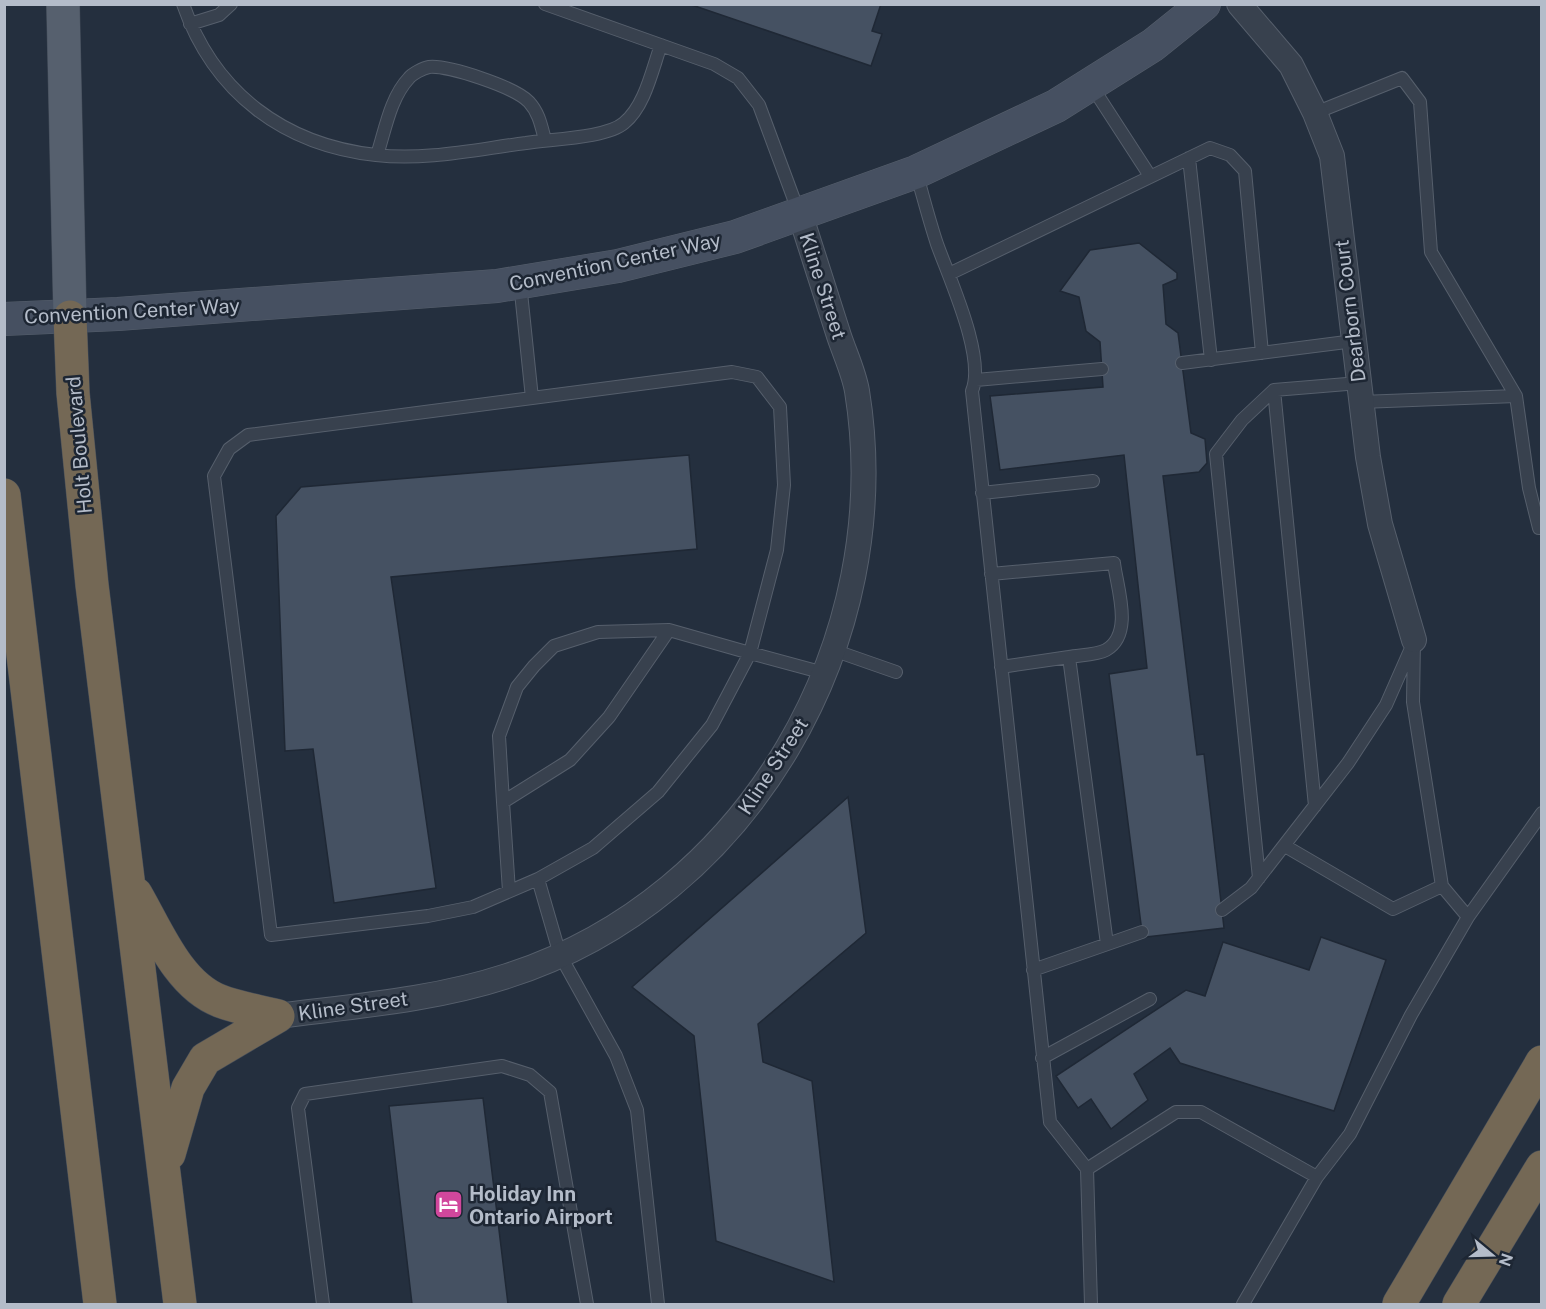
<svg xmlns="http://www.w3.org/2000/svg" width="1546" height="1309" font-family="'Public Sans',sans-serif">
  <rect width="100%" height="100%" fill="#242f3e"/>
  <path fill="#455162" stroke="#1f2835" stroke-width="1.5" d="M689,4H881L872,31L882,34L871,66Z
    M1139,243L1177,273V279L1163,285L1166,324L1178,333L1191,433L1205,439L1207,463L1199,472L1163,476L1197,755L1204,754L1224,928L1146,937L1142,932L1109,674L1147,668L1124,455L1000,470L990,396L1103,387L1100,342L1086,331L1079,297L1060,291L1090,250Z
    M689,455L697,549L391,577L436,888L334,903L313,749L285,751L276,516L301,487Z
    M848,797L866,933L758,1024L763,1062L812,1081L834,1282L716,1241L694,1036L632,987Z
    M1321,937L1386,960L1334,1111L1180,1063L1170,1048L1134,1074L1148,1100L1111,1129L1091,1099L1078,1108L1056,1076L1186,990L1205,996L1223,942L1309,970Z
    M483,1098L508,1304H412L389,1106Z"/>
  <g fill="none" stroke-linecap="round" stroke-linejoin="round">
    <defs>
      <path id="lane" d="M183,4C214,93 284,145 376,155C425,161 478,149 526,143C550,139 607,138 624,123C645,106 652,70 661,45
        M545,4L714,64L738,78L759,105L799,213
        M190,24L219,15L231,4
        M1091,85L1150,176
        M1315,113L1402,78L1420,102L1431,252L1516,396L1529,488L1539,528H1542
        M377,155C385,131 390,98 409,78C412,74 423,68 429,67C448,65 515,87 529,102C539,113 541,125 545,140
        M1189,158L1211,360
        M916,172C923,196 929,220 937,244C949,278 986,357 972,391L1050,1122L1087,1169L1176,1112H1201L1317,1177
        M949,274L1210,148L1230,155L1245,171L1262,353
        M520,283L532,398
        M1182,363L1354,341
        M976,380L1102,369
        M1274,390L1315,806
        M1361,402L1516,396
        M982,493L1093,481
        M991,574L1114,563C1117,588 1134,634 1106,650C1097,655 1080,655 1069,657
        M1414,640L1413,702L1442,886L1468,917L1542,813
        M833,650L896,672
        M1001,667L1069,657L1107,944
        M503,802L499,736L517,687L534,666L554,646L598,632L669,630
        M1285,846L1393,909L1442,886
        M1259,878L1216,454L1242,420L1274,390L1359,383
        M538,879L560,955L616,1056L637,1110L658,1304
        M509,891L503,802L570,760L609,717L669,630L750,653L712,725L658,792L593,848L538,879L473,907L428,916L271,935L214,476L229,449L248,435L732,372L757,377L780,407L784,485L777,550L750,653L824,673
        M1222,910L1251,888L1348,763L1386,705L1412,646
        M1033,970L1142,932
        M1042,1058L1150,999
        M1087,1169L1091,1304
        M323,1304L298,1108L305,1094L502,1066L530,1075L550,1092L587,1304
        M1243,1304L1317,1177L1350,1134L1411,1015L1468,917"/>
      <path id="street" d="M1239,4L1291,65L1315,113L1332,156L1368,457L1380,524L1414,640
        M278,1016C355,1006 434,1000 507,976C749,899 897,639 857,391C854,373 845,354 839,336C826,295 813,254 800,214"/>
      <path id="secondary" d="M4,319L118,314L497,286L618,266L735,237L916,172L1056,106L1153,45L1204,4"/>
      <path id="primary" d="M63,4L70,317"/>
      <path id="highway" d="M70,317L73,393L92,585L180,1304
        M4,495L100,1304
        M136,894C157,930 178,985 220,1001C238,1008 259,1011 278,1016
        M169,1154L188,1088L205,1059L278,1016
        M1399,1304L1542,1062
        M1459,1304L1542,1167"/>
    </defs>
    <use href="#lane" stroke="#565f6c" stroke-width="14"/>
    <use href="#street" stroke="#565f6c" stroke-width="26"/>
    <use href="#secondary" stroke="#565f6c" stroke-width="34"/>
    <use href="#primary" stroke="#414a57" stroke-width="34"/>
    <use href="#highway" stroke="#434c59" stroke-width="34"/>
    <use href="#lane" stroke="#38414e" stroke-width="12"/>
    <use href="#street" stroke="#38414e" stroke-width="24"/>
    <use href="#secondary" stroke="#465061" stroke-width="33"/>
    <use href="#primary" stroke="#56606e" stroke-width="33"/>
    <use href="#highway" stroke="#746855" stroke-width="33"/>
  </g>
  <defs>
    <symbol id="hotel-square" viewBox="-11 -11 22 22"><rect x="-9" y="-9" width="18" height="18" rx="4" fill="#d1479c" stroke="#1d2633"/><path d="M-6-4.5h1.5V1H6V5H4.5V3h-9V5H-6ZM-4 0a1.8 1.8 0 1 1 3.6 0ZM.5 0V-2.5h3Q6-2.5 6 0Z" fill="#fff"/></symbol>
  </defs>
  <g fill-rule="evenodd">
    <use href="#hotel-square" x="432" y="1188" width="33" height="33"/>
  </g>
  <g text-anchor="middle" dominant-baseline="central" stroke-width="5" stroke-linejoin="round" paint-order="stroke">
    <g font-size="20" fill="#b4bcc9" stroke="#1d2633">
      <text transform="translate(615 262) rotate(-12)">Convention Center Way</text>
      <text transform="translate(823 286) rotate(72)">Kline Street</text>
      <text transform="translate(132 311) rotate(-3)">Convention Center Way</text>
      <text transform="translate(1350 311) rotate(-97)">Dearborn Court</text>
      <text transform="translate(79 445) rotate(-95)">Holt Boulevard</text>
      <text transform="translate(773 766) rotate(-57)">Kline Street</text>
      <text transform="translate(353 1006) rotate(-8)">Kline Street</text>
    </g>
    <g font-size="20" font-weight="bold" fill="#b4bcc9" stroke="#1d2633" text-anchor="start">
      <text x="469" y="1194">Holiday Inn<tspan x="469" dy="23">Ontario Airport</tspan></text>
    </g>
  </g>
  <rect width="1546" height="1309" fill="none" stroke="#b4bcc9" stroke-width="12"/>
  <g transform="translate(1492 1255) rotate(109)" stroke="#1d2633" stroke-width="4.5" paint-order="stroke">
  <path d="M0-4.5L10 22L0 15L-10 22Z" fill="#b4bcc9"/>
  <text y="-9" font-size="16" font-weight="bold" text-anchor="middle" fill="#b4bcc9">N</text>
  </g>
</svg>
